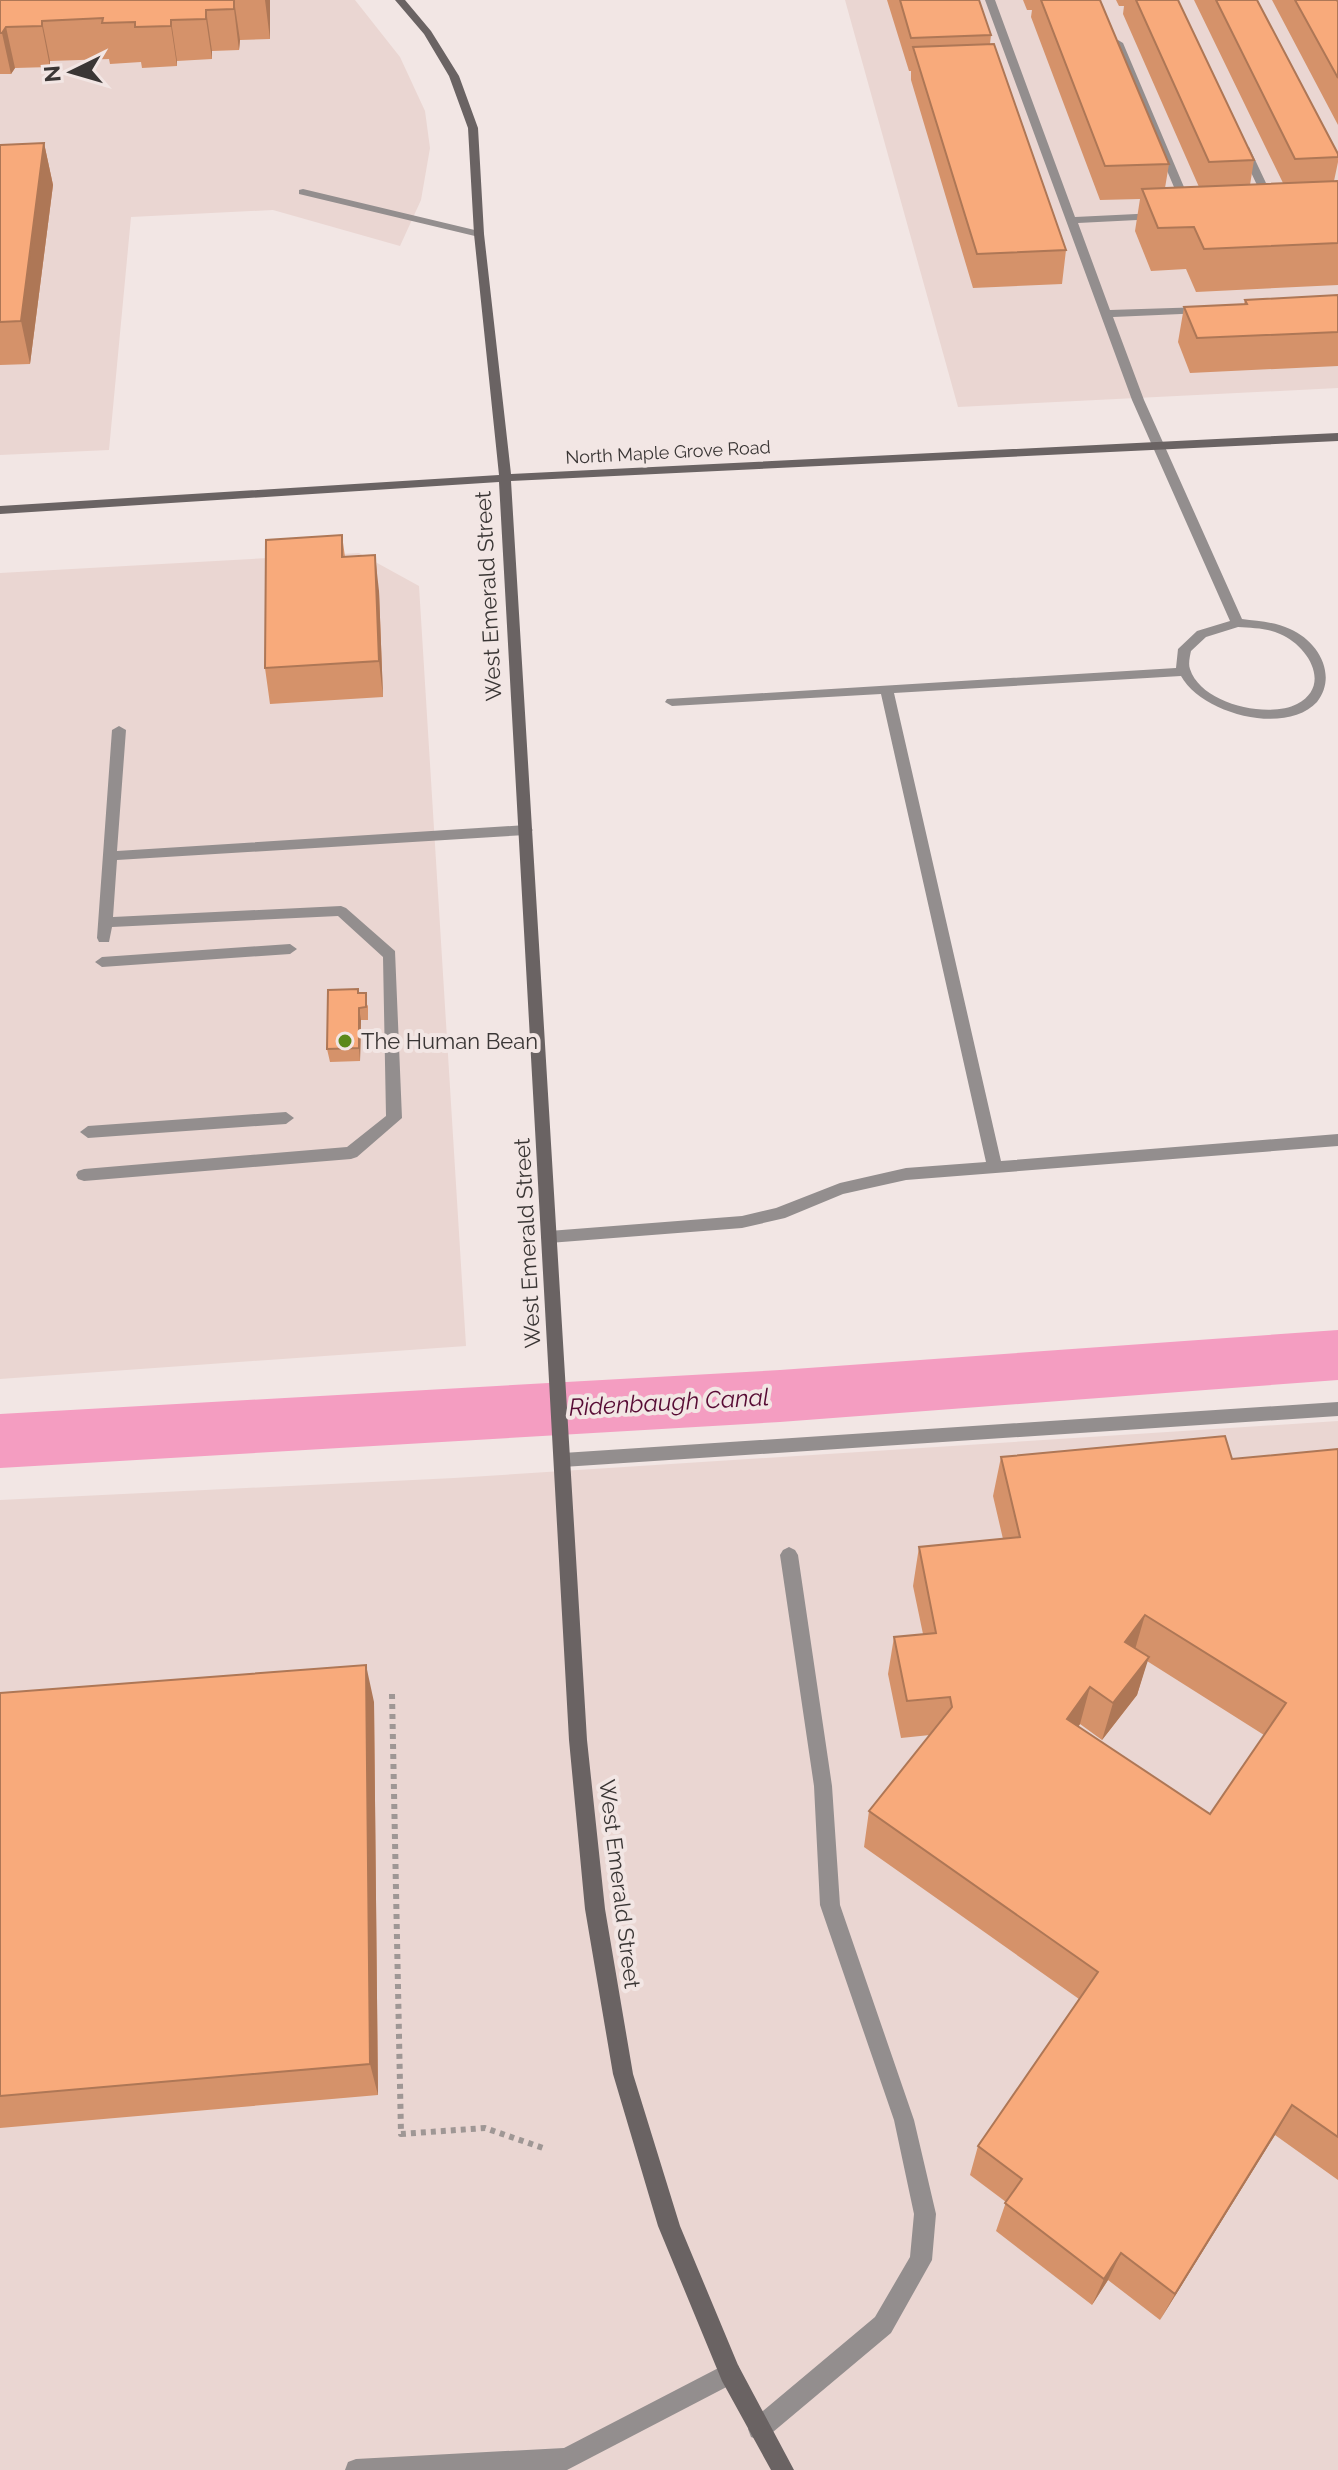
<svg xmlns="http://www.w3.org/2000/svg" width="1338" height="2470" font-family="Raleway,sans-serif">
  <rect width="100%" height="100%" fill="#f2e6e4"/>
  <path fill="#ead6d2" d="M0,0H355L400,57L425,111L430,148L421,200L400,246L273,210L131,217L109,450L0,455Z
    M845,0H1338V388L958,407Z
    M359,553L419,586L466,1346L0,1379V573Z
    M1338,1421V2470H0V1500L454,1478Z"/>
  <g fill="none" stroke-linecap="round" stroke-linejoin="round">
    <path fill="#f49dc1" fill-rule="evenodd" d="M1338,1330V1380L780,1422L0,1468V1414L780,1370Z"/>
    <path stroke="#9f9795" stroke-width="6" stroke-dasharray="5 5" stroke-linecap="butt" d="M392,1694L401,2134L485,2128L543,2148"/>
    <path fill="#938e8e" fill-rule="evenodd" d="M985,0H995L1075,217L1157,213L1162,216L1157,219L1078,223L1110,310L1204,307L1210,310L1204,313L1113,317L1144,400L1242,619C1258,621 1275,622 1290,629C1318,641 1338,675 1317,702C1286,736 1202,714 1181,676L894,693L1001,1161L1338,1134V1146L906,1180L843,1194L785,1218L742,1228L549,1243L543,1241L541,1237L543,1233L549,1231L742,1216L776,1208L840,1183L906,1168L986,1162L881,694L672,706L665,702L667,699L1176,668L1178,649L1197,631L1230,621L1132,400ZM1238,627C1252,628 1267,628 1280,634C1307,645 1333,685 1297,704C1268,719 1201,704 1190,669C1188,664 1190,656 1191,651L1206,637Z
      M1118,40L1123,43L1192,206L1191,208L1182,206L1113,43Z
      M1240,145L1249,147L1275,202L1274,204L1265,202L1239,147Z
      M303,189L483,232L484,234L479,237L299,194V190Z
      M119,726L126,730L117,851L526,825L533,830L526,835L117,860L113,917L341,906L346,908L395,951L402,1118L357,1157L351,1159L84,1181L78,1179L76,1175L78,1171L84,1169L347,1147L386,1116L383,957L338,916L112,927L109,942H99L97,938L112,730Z
      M290,944L297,949L290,954L102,967L95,962L102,957Z
      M286,1112L294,1118L286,1124L88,1138L80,1132L88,1126Z
      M1338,1402V1416L563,1467L557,1465L554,1460L557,1455L563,1453Z
      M789,1547L795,1550L798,1555L832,1786L840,1905L914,2120L936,2214L932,2260L891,2333L767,2437L759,2440L751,2437L748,2429L751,2421L875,2317L910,2257L914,2214L894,2120L820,1905L814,1786L780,1555L783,1550Z
      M730,2362L738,2365L741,2373L738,2381L567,2470H345L348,2462L356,2459L564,2448Z"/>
    <path fill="#6a6363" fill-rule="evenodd" d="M395,0H405L431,31L459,76L478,128L484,234L511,474L1338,433V441L511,481L587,1740L605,1909L633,2074L680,2226L738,2365L794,2470H771L722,2381L658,2226L613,2074L585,1909L569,1740L499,482L0,514V506L499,475L474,234L468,128L449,76L424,34Z"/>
  </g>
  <path fill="#d5926a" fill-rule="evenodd" d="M0,0H270V39L240,40L239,50L212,51V59L177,61V66L142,68L141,62L110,64L109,59L50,61V67L15,68L11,74H0Z
    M887,0H979L991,35L990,44L1066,250L1062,284L973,288L911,80V71H909Z
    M1023,0H1100L1169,164L1165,188L1199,187L1123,14L1124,6H1119L1116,0H1178L1254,160L1250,185L1283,183L1194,0H1257L1338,154V162L1334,181H1338V285L1196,292L1186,269L1151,271L1135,231L1140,199L1100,200L1031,17L1032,10H1027Z
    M1272,0H1337L1338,2V125Z
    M44,143L53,185L30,364L0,365V145Z
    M1338,295V366L1190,373L1178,342L1184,307L1244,304L1245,300Z
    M342,535L345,557L379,591L383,697L270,704L265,668Z
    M359,993L368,1006V1020H361L360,1061L330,1062L327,1049Z
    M1338,1449V2180L1275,2135L1160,2320L1108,2280L1092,2305L996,2231L1006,2202L970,2175L978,2146L1079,1999L864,1847L869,1811L930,1735L901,1738L888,1674L894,1637L923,1634L913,1586L919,1547L1003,1539L993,1496L1001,1457L1232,1459ZM1147,1661L1264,1735L1210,1814L1078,1727L1080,1724L1102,1740L1137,1695Z
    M0,1693L374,1702L378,2095L0,2128Z"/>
  <path fill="#ae7756" d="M234,0L240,40L239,50L234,9Z
    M265,0H270V39Z
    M206,10L212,51V59L206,19Z
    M171,20L177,61V66L171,26Z
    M42,21L50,61V67L42,26Z
    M6,27L15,68L11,74L2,33Z
    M44,143L53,185L30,364L21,321Z
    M375,555L379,591L383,697L379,661Z
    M359,1008L361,1020L360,1061L359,1048Z
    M1145,1615L1134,1653L1125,1642Z
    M1149,1657L1137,1695L1102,1740L1113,1703Z
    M366,1665L374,1702L378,2095L370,2064Z
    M1090,1687L1080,1724L1057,1756L1067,1719Z
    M1292,2105L1275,2135L1160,2320L1175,2294Z
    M1121,2253L1108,2280L1092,2305L1104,2279Z"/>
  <path fill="#f8aa7b" stroke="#ae7756" stroke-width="2" fill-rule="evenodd" d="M0,0H234V9L206,10V19L171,20V26L135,27V22L102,23L103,18L42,21V26L6,27L2,33H0Z
    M900,0H979L991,35L911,38Z
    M1041,0H1100L1169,164L1105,166Z
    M1136,0H1178L1254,160L1209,162Z
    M1216,0H1257L1338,154V157L1295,159Z
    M1295,0H1337L1338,2V78Z
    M994,44L1066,250L977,254L913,47Z
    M44,143L21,321L0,322V145Z
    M1338,181V243L1204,249L1194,227L1158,228L1142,189Z
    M1338,295V332L1197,338L1184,307L1247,304L1245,300Z
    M342,535V557L375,555L379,661L265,668L266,540Z
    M358,989V993H366V1007L359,1008V1048L327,1049L328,990Z
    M1225,1436L1232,1459L1338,1449V2137L1292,2105L1175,2294L1121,2253L1104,2279L1005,2203L1022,2179L978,2146L1098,1972L869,1811L952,1707L950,1697L907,1701L894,1637L936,1633L919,1547L1020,1537L1001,1457ZM1145,1615L1286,1703L1210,1814L1067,1719L1090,1687L1113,1703L1149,1657L1125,1642Z
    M366,1665L370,2064L0,2096V1693Z"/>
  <circle fill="#5c891a" stroke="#f2e6e4" stroke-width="3" cx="345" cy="1041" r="8"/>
  <g text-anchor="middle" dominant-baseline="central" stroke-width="8" stroke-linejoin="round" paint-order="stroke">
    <g font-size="18" fill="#3a3635" stroke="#f2e6e4">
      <text transform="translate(668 452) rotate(-3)">North Maple Grove Road</text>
    </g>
    <g font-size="22" fill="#3a3635" stroke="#f2e6e4">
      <text transform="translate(488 596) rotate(-93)">West Emerald Street</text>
      <text transform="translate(527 1243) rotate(-93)">West Emerald Street</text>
      <text transform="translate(620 1884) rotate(83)">West Emerald Street</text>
    </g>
    <g font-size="22" fill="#3a3635" stroke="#f2e6e4" text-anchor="start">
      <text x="361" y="1041">The Human Bean</text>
    </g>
    <g font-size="24" font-style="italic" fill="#570b34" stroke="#f2e6e4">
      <text transform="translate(669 1402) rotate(-3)">Ridenbaugh Canal</text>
    </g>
  </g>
  <g transform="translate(72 72) rotate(265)" stroke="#f2e6e4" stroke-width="6" paint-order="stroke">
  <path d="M0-6L14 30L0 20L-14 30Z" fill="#3a3635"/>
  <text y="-12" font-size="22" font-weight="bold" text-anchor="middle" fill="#3a3635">N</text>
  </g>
</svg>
